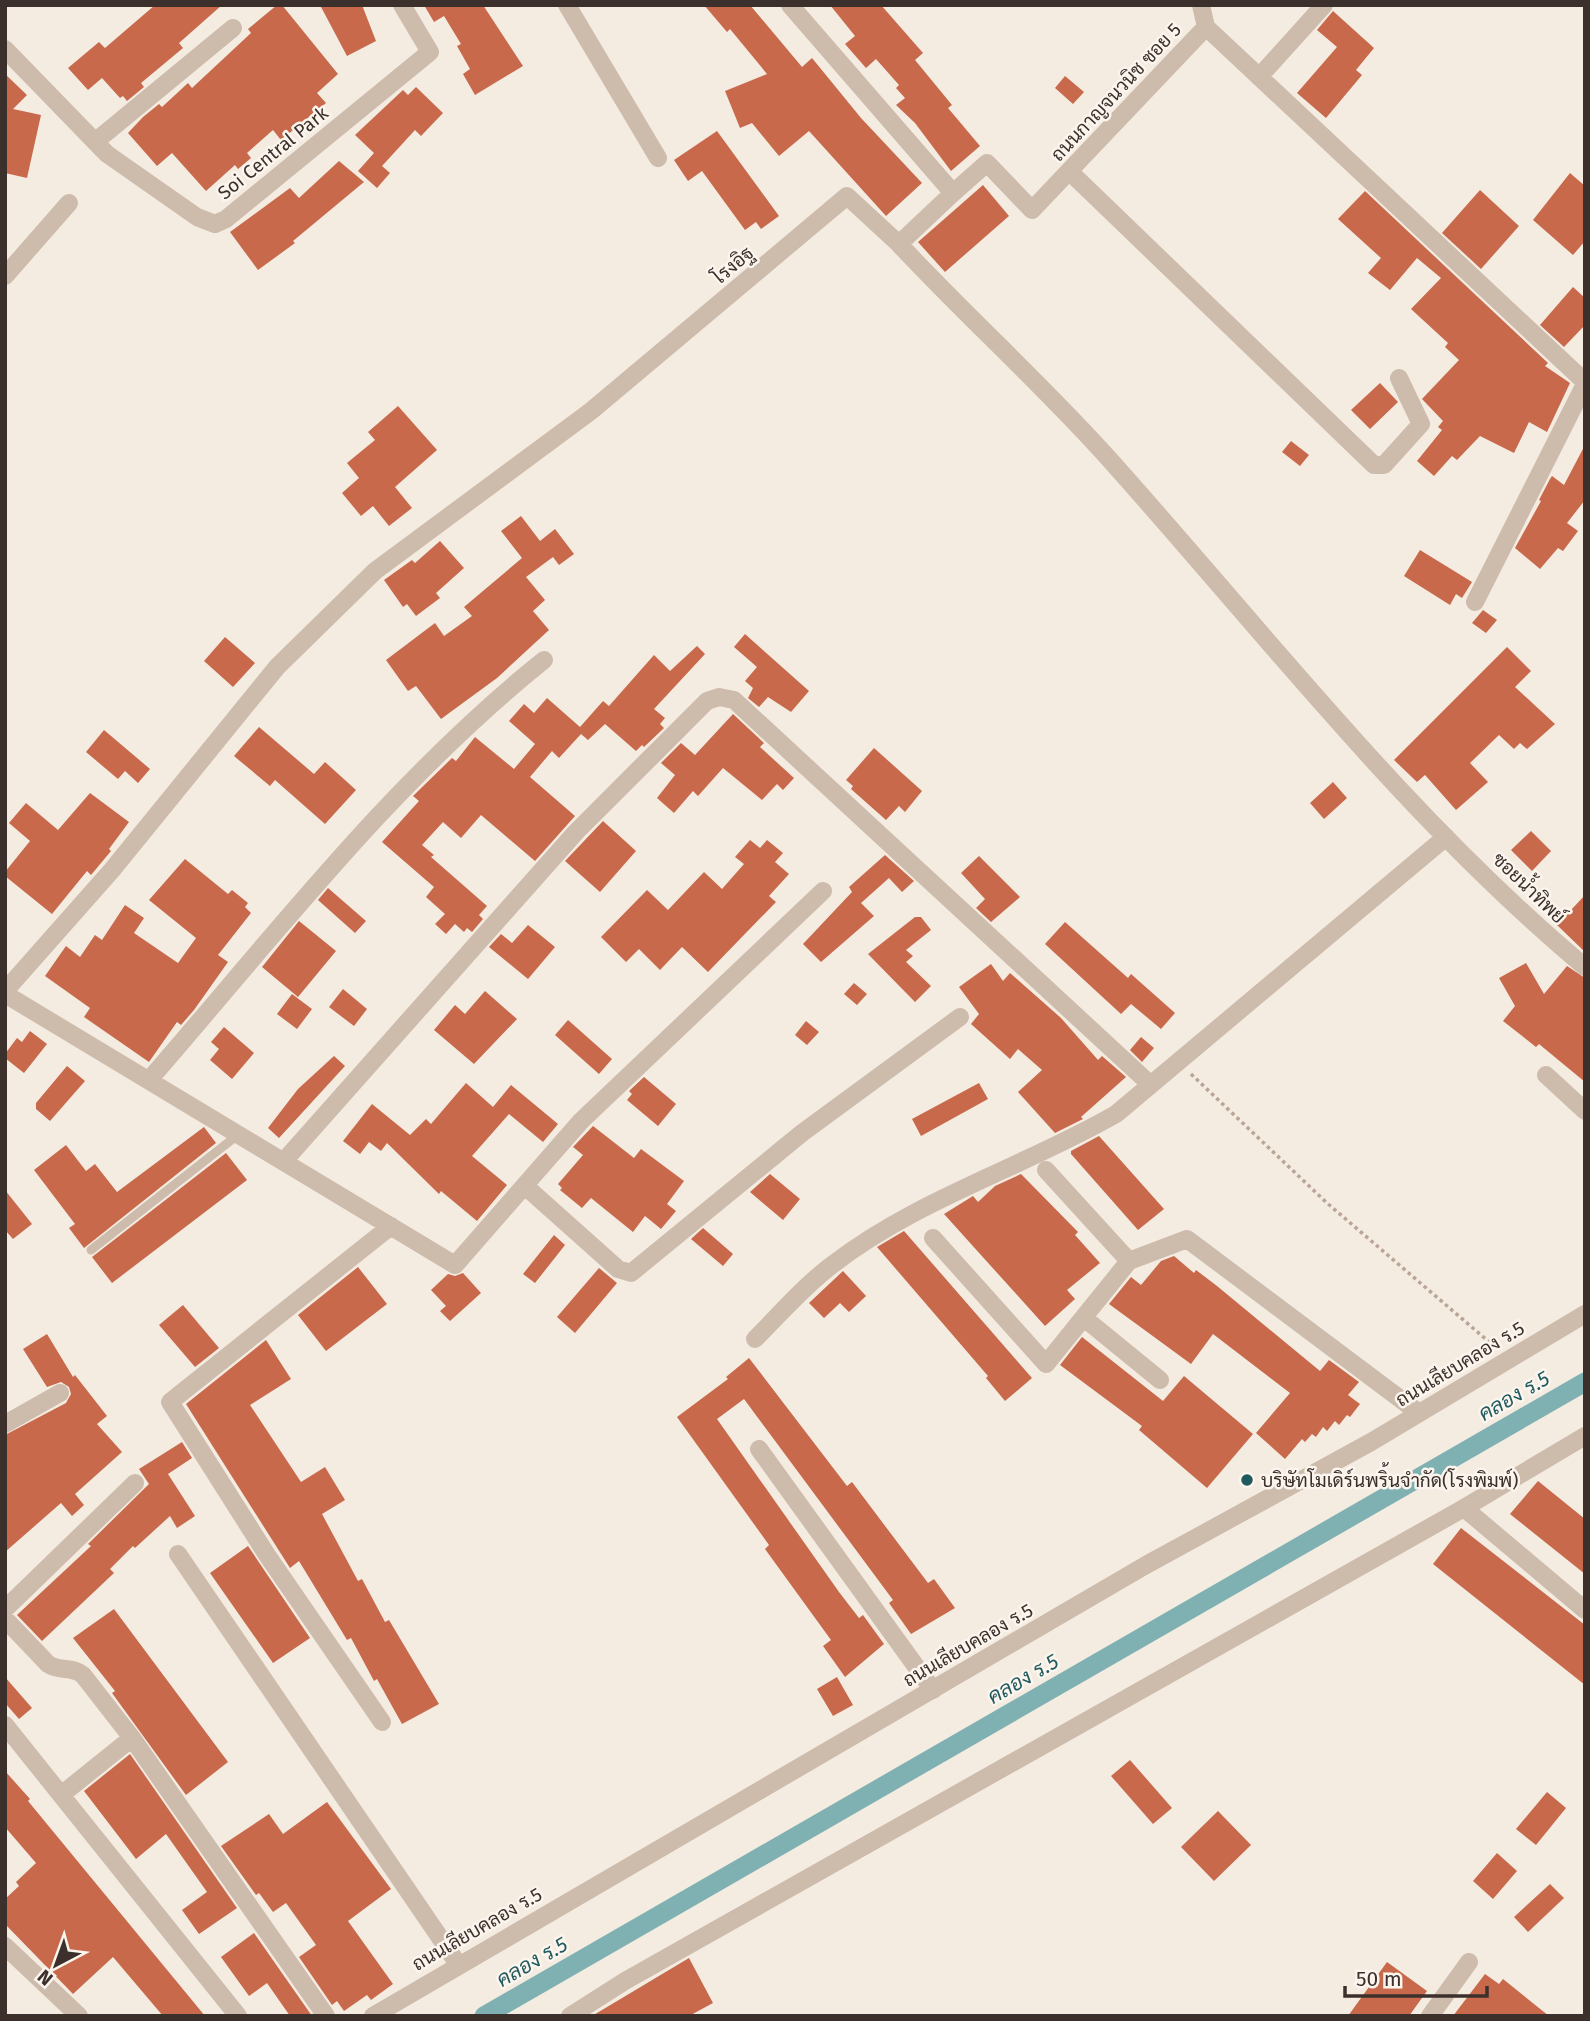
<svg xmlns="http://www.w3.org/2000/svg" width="1590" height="2021" font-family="'Fira Sans',Sarabun,sans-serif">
  <rect width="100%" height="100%" fill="#f4ebe1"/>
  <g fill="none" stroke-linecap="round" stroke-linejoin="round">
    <path stroke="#7fb0b2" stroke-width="19" d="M484,2016L1585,1382"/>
  </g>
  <path fill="#c8694b" d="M155,5H222L179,43L183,48L141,83L144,87L127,101L123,96L120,98L102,78L88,90L68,68L99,42L105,48Z
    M277,5H282L338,74L317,93L326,103L281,140L273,130L247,153L251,158L238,169L235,165L206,191L172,153L157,166L128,133L143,117L159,104L162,107L188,83L192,88L251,33L248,29Z
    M320,5H362L376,41L347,56Z
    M424,5H483L523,66L475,95L463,74L470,69L457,46L461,44L444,16L434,22Z
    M704,5H750L802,67L812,58L861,118L922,183L886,216L809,131L779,156L752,123L740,128L725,91L767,74L730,29L727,32Z
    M830,5H881L923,53L915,60L952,105L948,108L980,146L951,171L915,123L896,105L905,98L896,88L899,85L876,59L866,68L845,44L855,36Z
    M1333,11L1374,48L1356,70L1362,75L1326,118L1297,93L1337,47L1317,30Z
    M5,74L27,95L13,109L41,115L27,178L5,173Z
    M1065,76L1084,92L1073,104L1055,88Z
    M416,87L443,113L421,136L415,130L382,166L390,173L377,188L358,171L374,153L355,135L403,90L408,95Z
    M717,131L779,216L761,229L756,222L745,230L702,171L688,181L674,160Z
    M339,161L364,182L293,241L295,243L258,270L230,232L290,188L299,198Z
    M1570,173L1585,186V241L1573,255L1533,220Z
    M983,185L1009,216L945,272L918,242Z
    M1480,190L1519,226L1481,269L1442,233Z
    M1365,191L1548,363L1545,366L1570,383L1547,432L1529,422L1514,453L1480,436L1457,460L1452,456L1434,476L1417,461L1442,430L1438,427L1443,421L1422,399L1459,360L1445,347L1448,343L1411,309L1441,278L1417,258L1390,290L1368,273L1381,258L1338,219Z
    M1573,287L1585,298V325L1564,347L1540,325Z
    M1380,383L1398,402L1370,429L1351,410Z
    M398,406L437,450L395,487L412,508L389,526L373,506L361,516L342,493L359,478L347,463L375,440L368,432Z
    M1291,441L1309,455L1300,466L1282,452Z
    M1585,445V500L1567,523L1578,531L1563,551L1558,548L1540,569L1515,548L1541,501L1539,500L1550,479L1552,476L1564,485Z
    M521,516L540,541L555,529L574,554L559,565L553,557L526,577L545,600L533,611L549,630L497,678L441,719L416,686L408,691L386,660L435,623L444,636L472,616L464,607L522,558L501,531Z
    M440,541L464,568L436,593L440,598L416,616L407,604L403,607L384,580L412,560L415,563Z
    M1420,550L1472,582L1462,598L1456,594L1450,605L1404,576Z
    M1483,610L1497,620L1486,633L1472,623Z
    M745,634L809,691L791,712L768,697L759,707L748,698L753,688L745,681L757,667L734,647Z
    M225,637L255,663L233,687L204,661Z
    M697,646L705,654L654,709L665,718L660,724L664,728L644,747L642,745L636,751L605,724L588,740L581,734L559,758L552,751L530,777L575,816L535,861L481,815L461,838L443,822L422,845L434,855L431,857L487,906L479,915L483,919L472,932L467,928L464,932L455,924L446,934L435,924L445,914L426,897L434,887L382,842L419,801L413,796L452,758L456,761L475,737L514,769L535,744L509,721L524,704L534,713L547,698L580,727L603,701L609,706L654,655L670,671Z
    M1507,647L1531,671L1515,687L1555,724L1527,749L1520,743L1514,749L1499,735L1470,763L1488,782L1456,810L1425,775L1417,782L1394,760Z
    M733,714L764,743L760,747L794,778L783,790L777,784L762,800L723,768L698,796L693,791L674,813L657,798L675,775L661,763L681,743L695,755Z
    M259,727L314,774L325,762L356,790L325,824L275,780L270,786L234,756Z
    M104,730L150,769L138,783L125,771L118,779L86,752Z
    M874,748L922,791L905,812L899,806L886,820L851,789L853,786L846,780Z
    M1333,782L1347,798L1324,819L1310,803Z
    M90,793L129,822L109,849L111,851L91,875L87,871L52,914L5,876V872L30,841L9,823L26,803L58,830Z
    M603,821L636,851L600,892L565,861Z
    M1531,831L1551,851L1532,871L1511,850Z
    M750,840L760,848L767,840L783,853L775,862L789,874L769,896L776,902L708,972L682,947L660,970L639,949L626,962L601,937L647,890L668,910L704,872L722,889L744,864L735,857Z
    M885,855L914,881L902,892L889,878L861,903L874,916L821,962L803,944L852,892L849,887Z
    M979,856L1020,897L991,922L976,908L985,899L961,873Z
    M185,859L228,894L232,890L248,903L245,907L251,913L218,955L228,962L194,1010L181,1025L177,1022L149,1062L84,1017L90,1008L45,976L66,946L80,957L95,935L102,940L125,905L144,918L134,933L178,963L196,938L149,900Z
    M328,888L366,921L355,933L318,900Z
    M1585,895V952L1557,925Z
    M915,917H921L931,930L906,950L913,956L906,962L931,986L915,1002L868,954Z
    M299,921L336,951L298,997L262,967Z
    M1065,922L1128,978L1131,974L1175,1013L1161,1029L1131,1004L1121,1014L1045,944Z
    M528,925L555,947L528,979L489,947L501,934L512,943Z
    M1526,963L1544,994L1567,966L1585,978V1082L1539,1044L1536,1047L1503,1021L1515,1006L1499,978Z
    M991,964L1003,981L1010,973L1061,1018L1098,1060L1102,1056L1126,1077L1081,1117L1083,1119L1055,1133L1018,1092L1042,1070L1018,1049L1010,1059L971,1024L979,1014L959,987Z
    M854,983L867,994L857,1005L844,994Z
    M343,989L367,1009L354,1026L329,1007Z
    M485,991L517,1019L474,1064L434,1030L455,1005L465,1014Z
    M292,994L312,1009L297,1029L277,1014Z
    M568,1020L612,1059L599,1074L555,1035Z
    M806,1021L819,1032L807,1045L795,1035Z
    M224,1027L254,1053L232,1079L210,1060L219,1049L211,1042Z
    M30,1031L47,1044L24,1073L5,1058V1054L17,1038L22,1042Z
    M1141,1037L1154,1048L1142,1062L1130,1050Z
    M334,1056L345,1066L279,1138L268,1128L298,1089Z
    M67,1066L85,1081L50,1121L36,1109V1103Z
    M644,1077L676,1104L658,1126L627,1100L632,1094L629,1091Z
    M466,1083L493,1107L511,1085L558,1124L543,1142L509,1114L472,1156L507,1185L477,1221L441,1191L439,1194L387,1143L381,1151L369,1142L360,1154L343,1141L372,1104L410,1135L426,1119L431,1124Z
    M979,1083L988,1099L921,1136L912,1119Z
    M593,1126L634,1158L641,1149L684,1181L667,1204L676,1211L661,1229L645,1216L633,1232L591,1198L582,1208L560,1190L562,1188L558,1184L583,1155L573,1147Z
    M204,1127L216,1143L84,1248L69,1228L75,1224L34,1170L66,1145L86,1171L95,1164L117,1192Z
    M1099,1136L1164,1209L1138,1230L1071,1154V1151Z
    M226,1153L247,1180L112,1283L92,1257Z
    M770,1174L800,1199L783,1220L750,1192Z
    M1021,1174L1078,1232L1075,1235L1100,1263L1067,1290L1075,1299L1045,1326L944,1214L973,1196L978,1202L995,1186Z
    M5,1190L32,1224L13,1239L5,1230Z
    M703,1228L733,1254L723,1266L691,1239Z
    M904,1231L1032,1378L1005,1401L986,1378L988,1376L877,1247Z
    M554,1235L565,1245L535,1283L523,1274Z
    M1174,1256L1194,1273L1196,1270L1217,1286L1320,1371L1329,1360L1359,1382L1348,1395L1360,1404L1350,1417L1347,1415L1339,1425L1335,1421L1327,1431L1323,1427L1316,1437L1312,1434L1305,1442L1302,1439L1285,1459L1256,1433L1290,1393L1213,1334L1191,1364L1109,1304L1131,1277L1141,1285L1161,1261Z
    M358,1267L387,1304L326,1351L298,1315Z
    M599,1268L617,1283L575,1333L557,1317Z
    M843,1271L866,1296L849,1312L840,1303L824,1318L809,1303Z
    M463,1273L481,1293L450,1321L440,1311L446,1306L431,1290L448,1274L455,1276Z
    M183,1305L219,1348L195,1367L159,1325Z
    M47,1334L73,1377L75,1375L107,1416L97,1424L122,1452L75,1494L84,1505L72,1516L61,1503L5,1552V1435L66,1403L71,1394L69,1387L61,1382L47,1387L23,1349Z
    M1082,1337L1163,1401L1184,1376L1253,1434L1207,1488L1139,1430L1142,1426L1060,1365Z
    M266,1340L291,1379L250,1405L301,1482L325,1467L345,1500L322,1514L358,1581L362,1579L385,1622L389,1620L439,1704L402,1724L377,1679L374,1681L351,1638L347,1640L299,1561L290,1568L186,1404Z
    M749,1358L847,1486L852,1482L928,1583L934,1579L955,1608L911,1634L889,1603L893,1600L744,1399L717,1419L839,1592L859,1618L863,1615L884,1644L845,1677L823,1646L831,1640L765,1549L769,1545L677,1417L728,1379L726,1377Z
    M182,1442L192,1458L168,1474L195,1516L177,1528L170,1516L135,1548L133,1546L110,1569L114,1573L42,1641L17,1615L91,1546L88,1544L149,1484L139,1469Z
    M1538,1481L1585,1519V1574L1510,1514Z
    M1461,1528L1585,1625V1685L1433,1564Z
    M248,1546L310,1638L273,1663L210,1573Z
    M114,1609L228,1762L186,1795L112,1693L115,1691L73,1638Z
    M5,1677L32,1708L19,1719L5,1703Z
    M837,1677L853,1705L833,1716L817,1689Z
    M130,1754L237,1908L199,1934L182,1910L207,1892L166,1834L136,1859L84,1791Z
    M1130,1760L1172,1808L1153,1824L1111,1776Z
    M5,1771L30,1799L28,1801L205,2016H163L113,1957L73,1994L5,1924V1899L19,1886L16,1882L36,1863L5,1827Z
    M1547,1792L1566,1808L1536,1845L1516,1829Z
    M327,1802L391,1889L348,1921L393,1984L371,2000L367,1995L344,2011L337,2001L332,2005L299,1957L316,1945L286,1903L273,1912L259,1893L256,1895L221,1846L269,1814L283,1834Z
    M1218,1811L1251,1845L1214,1881L1181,1847Z
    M1497,1853L1517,1871L1493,1899L1473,1881Z
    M1550,1884L1564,1898L1528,1932L1514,1917Z
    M254,1933L312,2016H290L267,1983L249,1996L221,1957Z
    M689,1958L713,2003L689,2016H592Z
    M1387,1962L1427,1991L1409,2016H1348Z
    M1485,1974L1499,1984L1503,1979L1549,2016H1453Z"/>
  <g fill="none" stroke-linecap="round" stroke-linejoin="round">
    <path stroke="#b9a596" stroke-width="3.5" stroke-dasharray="3.5 3.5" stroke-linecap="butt" d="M1191,1074L1327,1203L1495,1347"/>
    <path stroke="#cdbbac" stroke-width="9" d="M91,1250L239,1134"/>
    <path stroke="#cdbbac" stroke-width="18" d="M567,5L658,158
      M790,5L953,193L987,163L1032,210L1206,27L1585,382
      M1201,5L1206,27
      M5,49L107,154L197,217L215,224L226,219L430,52L402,5
      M1259,77L1324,5
      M96,141L233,28
      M1070,172L1374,465H1384L1421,424L1399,378
      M953,193L899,244C968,318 1043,385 1110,460C1264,632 1407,818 1585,967
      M5,276L69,203
      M1475,602L1585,384
      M5,991L112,870L277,667L375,571L591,411L847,196L899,244
      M5,994L455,1265L581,1121L823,891
      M1546,1075L1585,1111
      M149,1080C275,935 394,780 544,660
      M284,1161L576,832L707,701L719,697L734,700L1151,1085
      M1046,1170L1129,1261
      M525,1186L618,1269L631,1273L802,1133L960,1017
      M933,1238L1046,1364L1129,1261L1187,1239L1419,1413
      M1084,1318L1160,1380
      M755,1339C780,1314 804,1286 832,1265C917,1199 1024,1167 1116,1114L1446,837
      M5,1424L60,1393
      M759,1449L933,1690
      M1464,1508L1585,1610
      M178,1554L458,1964
      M5,1609L135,1483
      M5,1619L48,1664C60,1672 72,1666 83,1675L132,1738L326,2016
      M382,1722L267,1555L170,1402L391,1226
      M5,1725L238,2016
      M61,1795L132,1738
      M5,1946L79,2016
      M1430,2016L1469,1962"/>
    <path stroke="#cdbbac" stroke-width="18" d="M373,2016L1146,1565L1371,1442L1585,1314
      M570,2016L625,1981L1464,1508L1585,1436"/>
  </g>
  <circle fill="#1f5a5e" stroke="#fbf5ee" stroke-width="2.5" cx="1247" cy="1480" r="7"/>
  <g text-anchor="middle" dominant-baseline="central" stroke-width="5" stroke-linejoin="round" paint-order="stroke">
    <g font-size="19" fill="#3b302b" stroke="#fbf5ee">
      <text transform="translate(1116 92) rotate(-47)">ถนนกาญจนวนิช ซอย 5</text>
      <text transform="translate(273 153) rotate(-39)">Soi Central Park</text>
      <text transform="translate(733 265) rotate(-40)">โรงอิฐ</text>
      <text transform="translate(1529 888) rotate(44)">ซอยน้ำทิพย์</text>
      <text transform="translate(1460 1364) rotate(-31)">ถนนเลียบคลอง ร.5</text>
      <text transform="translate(968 1645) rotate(-30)">ถนนเลียบคลอง ร.5</text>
      <text transform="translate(477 1929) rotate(-30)">ถนนเลียบคลอง ร.5</text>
    </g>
    <g font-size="19" fill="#3b302b" stroke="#fbf5ee" text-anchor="start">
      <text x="1261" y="1480">บริษัทโมเดิร์นพริ้นจำกัด(โรงพิมพ์)</text>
    </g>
    <g font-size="21" font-style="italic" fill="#1f5a5e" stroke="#fbf5ee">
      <text transform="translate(1514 1396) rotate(-30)">คลอง ร.5</text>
      <text transform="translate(1023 1679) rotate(-30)">คลอง ร.5</text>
      <text transform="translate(532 1962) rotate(-30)">คลอง ร.5</text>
    </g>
  </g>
  <rect width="1590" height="2021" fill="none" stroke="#3b302b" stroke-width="14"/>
  <g transform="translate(56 1965) rotate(221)" stroke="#fbf5ee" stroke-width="5" paint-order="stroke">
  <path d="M0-5L12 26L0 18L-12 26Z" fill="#3b302b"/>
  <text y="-10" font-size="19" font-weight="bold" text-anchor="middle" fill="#3b302b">N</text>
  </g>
  <path d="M1345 1986v10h142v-10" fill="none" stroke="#3b302b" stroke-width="3.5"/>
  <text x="1356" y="1986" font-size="21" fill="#3b302b" stroke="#fbf5ee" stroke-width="5" paint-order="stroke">50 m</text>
</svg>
